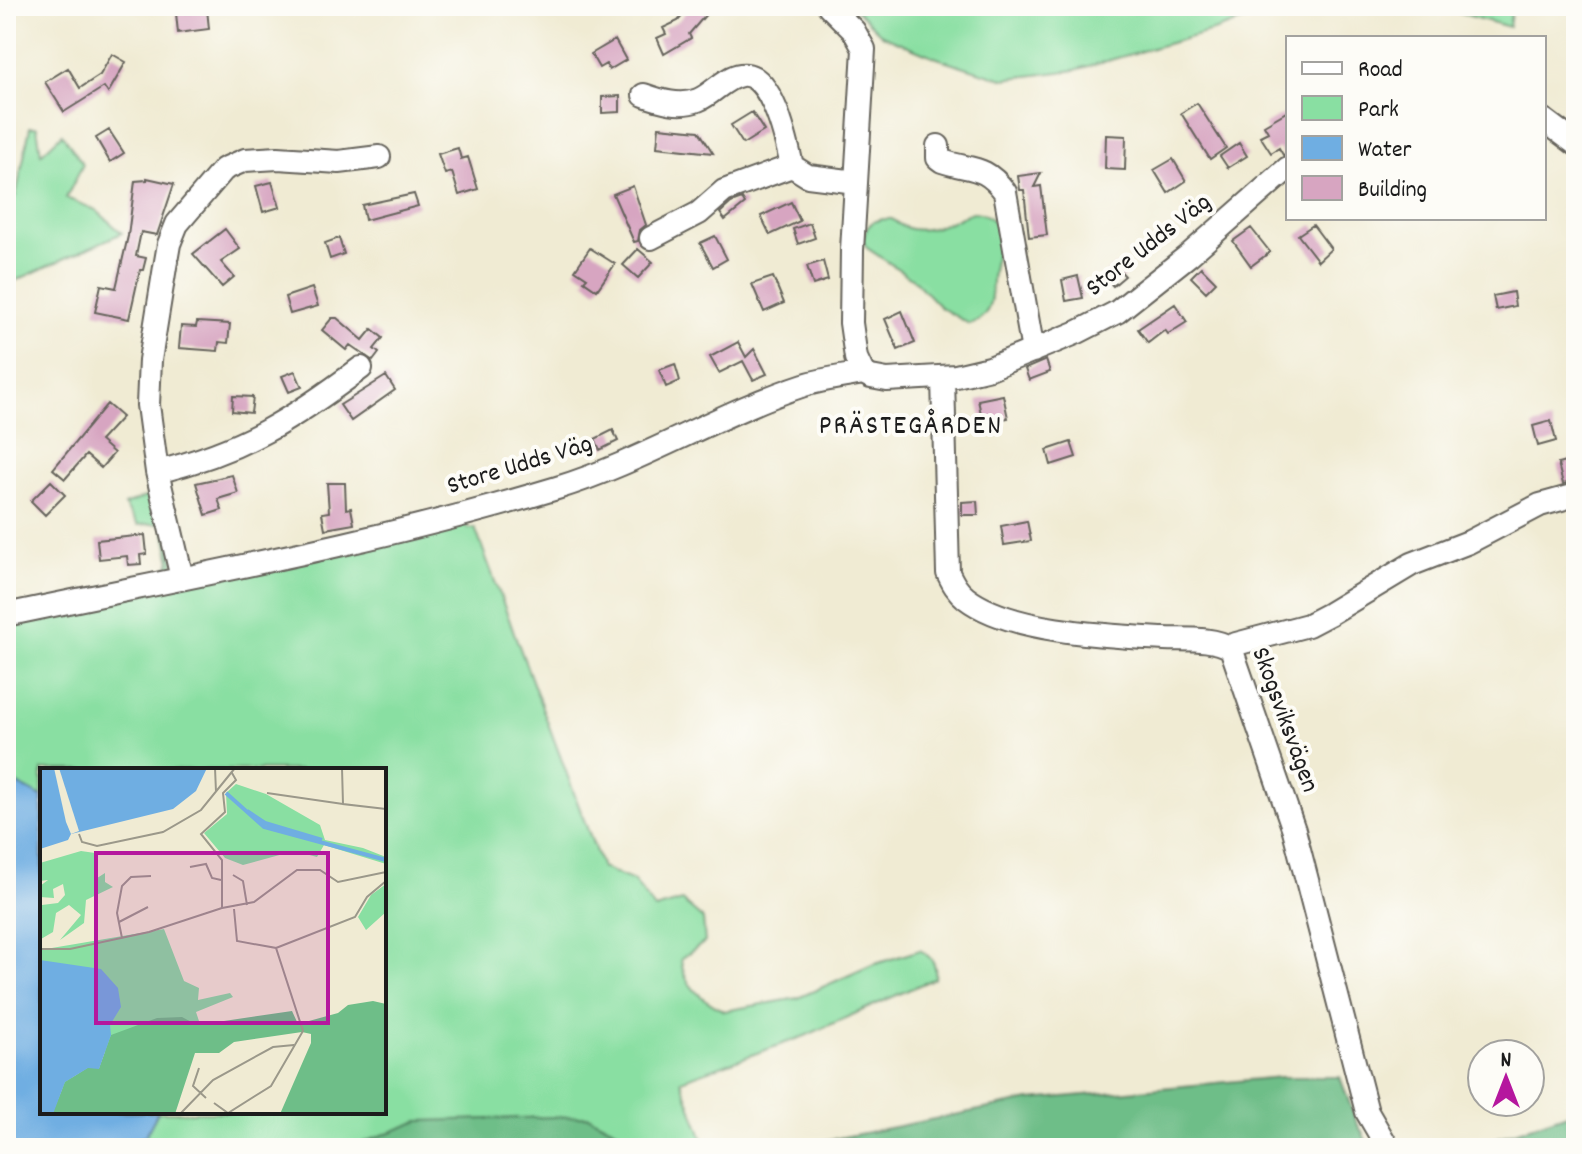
<svg xmlns="http://www.w3.org/2000/svg" width="1582" height="1154" font-family="Dekko,sans-serif">
  <rect width="100%" height="100%" fill="#fdfcf7"/>
  <filter id="ink" filterUnits="userSpaceOnUse"><feTurbulence type="fractalNoise" baseFrequency=".0125" numOctaves="2"/><feDisplacementMap in="SourceGraphic" scale="16" xChannelSelector="R" yChannelSelector="G"/><feConvolveMatrix kernelMatrix="1 2 1 2 8 2 1 2 1" color-interpolation-filters="sRGB"/></filter>
  <filter id="wash" filterUnits="userSpaceOnUse"><feTurbulence type="fractalNoise" baseFrequency=".006" numOctaves="4" result="noise"/><feDisplacementMap in="SourceGraphic" scale="32" xChannelSelector="R" yChannelSelector="G"/><feGaussianBlur stdDeviation="1.8" result="paint"/><feColorMatrix in="noise" values="0 0 0 0 0 0 0 0 0 0 0 0 0 0 0 0 0 1.4 0 .05"/><feComposite in="paint" operator="in"/></filter>
  <g filter="url(#wash)">
    <rect width="100%" height="100%" fill="#f0ebd3"/>
    <path fill="#89dfa2" stroke="#527e5f" stroke-width="2" fill-rule="evenodd" d="M852,6H1287L1216,30L1075,70L1003,79L937,58L882,35Z
      M1434,6H1512L1509,27Z
      M6,105L12,109L14,138L6,146Z
      M30,127H37L41,154L62,134L83,164L66,198L96,210L122,233L6,285V190L16,196Z
      M972,212C1007,213 997,248 993,271C991,283 993,298 988,309C984,317 976,322 969,324L940,307L913,279L867,248L863,241C866,223 874,218 892,219C917,242 946,223 972,212Z
      M151,495L161,504L174,561L173,570L167,575L160,574L170,563V558L163,523L138,525L124,505Z
      M464,519L468,529L475,528L602,868L634,881L655,909L682,901L703,919L705,942L681,959C683,986 702,999 724,1011L798,998L872,965L920,950C932,958 937,963 935,978L805,1036L681,1080L706,1148H6V621ZM42,770H384V1112H42Z"/>
    <path fill="#6ebe88" stroke="#456d52" stroke-width="2" d="M1281,1077H1340L1356,1121L1370,1148H788L1030,1100Z
      M1576,1111V1148H1468Z
      M588,1116L651,1148H349L419,1121Z"/>
    <path fill="#6faee2" stroke="#46657f" stroke-width="2" d="M6,778L42,797V1112H158L146,1135L127,1148H6Z"/>
    <g id="blocks">
      <path fill="#d7a5c1" d="M191,6H203V10L207,9L209,29L178,33L176,13L191,11Z
        M691,6H702L708,12L689,34L691,38L664,54L657,38L666,34L663,28L678,21Z
        M615,40L626,60L609,70L606,64L599,68L591,54Z
        M112,54L126,62L108,93L104,87L64,112L45,82L68,68L80,88L100,75Z
        M620,96V112L602,113V97Z
        M1197,103L1226,148L1210,159L1181,113Z
        M1288,111V154L1283,155L1279,148L1271,153L1260,136L1268,132L1264,125Z
        M752,112L764,131L743,144L731,125Z
        M659,127L699,131L713,153L657,147Z
        M109,130L124,153L110,162L96,138Z
        M1106,135L1126,136L1125,170L1105,169Z
        M1239,143L1247,156L1228,168L1220,156Z
        M458,148L461,159L468,157L478,189L459,195L452,172L445,174L438,154Z
        M1173,159L1186,181L1168,193L1154,170Z
        M1041,173L1034,187L1041,186L1047,235L1029,237L1024,190H1020L1018,176Z
        M147,178L174,184L157,235L141,232L136,256L146,258L143,270H140L129,319L95,312L101,285L116,288L128,236L135,181L147,180Z
        M272,182L280,207L263,212L256,186Z
        M633,186L646,225L640,230L638,241L634,242L613,194Z
        M414,194L418,206L365,220L362,205Z
        M742,199L745,204L725,220L720,213L731,203Z
        M791,202L800,221L770,235L761,216Z
        M810,223L815,238L798,244L793,229Z
        M1313,225L1331,249L1318,261L1298,235Z
        M1251,228L1270,252L1251,266L1233,241Z
        M225,229L240,249L221,262L234,277L222,287L193,254Z
        M715,236L727,259L713,267L700,243Z
        M339,238L344,254L330,259L325,243Z
        M590,248L615,264L597,290L584,281L587,278L575,270Z
        M638,249L653,262L638,278L623,265Z
        M823,261L828,280L813,285L807,266Z
        M1115,265L1125,276L1113,286L1103,275Z
        M1201,267L1216,282L1206,292L1191,277Z
        M1078,276L1083,298L1066,301L1062,280Z
        M773,277L784,303L764,312L752,284Z
        M312,288L318,306L290,314L285,297Z
        M1513,292L1515,306L1496,310L1493,296Z
        M1175,304L1187,322L1168,334L1165,330L1148,343L1138,329Z
        M902,311L915,343L898,350L885,319Z
        M332,318H337L363,340L372,329L383,338L374,349L379,353L373,361L350,345L346,350L322,330Z
        M197,322L230,324L228,343L219,342L218,351L179,348L181,326L196,327Z
        M738,342L746,357L754,349L767,374L753,380L743,361L719,373L710,357Z
        M1046,360L1050,372L1029,380L1025,369Z
        M675,364L680,381L666,387L659,370Z
        M295,371L302,387L289,392L282,376Z
        M386,376L395,390L351,421L340,405Z
        M1003,395L1008,418L983,423L978,400Z
        M233,396L253,397L251,413L232,411Z
        M107,404L122,417L100,441L114,453L101,468L86,455L65,479L53,469Z
        M1551,421L1556,441L1538,446L1533,426Z
        M613,430L618,441L600,450L595,439Z
        M1071,442L1076,457L1051,465L1047,450Z
        M1576,459V481L1563,484L1558,464Z
        M232,475L238,493L218,499L222,510L206,515L196,483Z
        M51,481L65,495L45,515L31,501Z
        M327,483H345L346,509L351,508L354,524L325,529L322,513L329,512Z
        M977,501L978,515H962V502Z
        M1027,521L1031,541L1004,545L1001,526Z
        M145,535L147,554L140,555L141,564L128,565L127,556L99,559L97,540Z"/>
    </g>
  </g>
  <g filter="url(#ink)">
    <use href="#blocks" fill-opacity="0" stroke="#66645c" stroke-width="2"/>
    <g fill="none" stroke-linecap="round" stroke-linejoin="round">
      <defs>
        <path id="minor" d="M829,6L854,31L864,49L852,250L851,323L856,358L863,373L871,377L887,380L956,376L990,368L1078,332L1117,312L1189,255L1288,168
          M644,95C661,101 680,107 698,100C713,94 725,77 741,75C772,71 787,143 792,166L808,176L856,182
          M1544,120L1576,144
          M938,146V158L942,161C971,171 984,164 1005,192L1033,351
          M651,238L699,213L724,191L792,166
          M943,378L948,573C953,583 957,591 966,598C1010,632 1109,636 1164,639C1185,640 1212,637 1231,648L1294,830L1367,1112L1388,1148
          M157,472C242,451 292,420 361,368
          M182,578L157,472L148,405L150,360L165,267L169,244L177,224L224,169L245,160L278,158L339,162L379,157
          M6,615C190,576 376,543 557,488C642,462 719,413 804,385C823,379 843,377 863,373
          M1231,648L1236,644L1308,625L1329,614L1412,564L1469,542L1540,505L1576,495"/>
      </defs>
      <use href="#minor" stroke="#66645c" stroke-width="26"/>
      <use href="#minor" stroke="#fff" stroke-width="22"/>
    </g>
  </g>
  <g text-anchor="middle" dominant-baseline="central" stroke-width="8" stroke-linejoin="round" paint-order="stroke">
    <g font-size="26" fill="#1c1c1c" stroke="#fdfcf7">
      <text transform="translate(1149 246) rotate(-38)">Store Udds Väg</text>
      <text transform="translate(520 466) rotate(-17)">Store Udds Väg</text>
      <text transform="translate(1284 720) rotate(70)">Skogsviksvägen</text>
    </g>
    <g font-size="28" letter-spacing="2" fill="#1c1c1c" stroke="#fdfcf7">
      <text x="911" y="428">PRÄSTEGÅRDEN</text>
    </g>
  </g>
  <g transform="translate(40 768)">
    <rect width="346" height="346" fill="#f0ebd3"/>
    <path d="M196,16L226,26L280,57L285,72L323,80L346,89V96L284,77L277,89L254,83L203,97L185,90L164,65L187,46L186,25ZM41,83L55,85L54,112L65,105V114L73,119L46,132L44,155L20,172L41,147L29,137L16,145L13,164L1,171L2,137L18,135L25,127L23,116L13,121L14,130L0,129V118L8,112L0,113V95ZM346,116V144L326,162L318,149L331,127ZM124,161L144,213L159,220L158,232L190,225L193,229L156,244L160,256L132,280L55,284L0,346V182Z" fill="#89dfa2"/>
    <path d="M333,233L346,236V346H240L271,275V266L262,264L194,274L179,285H155L135,346H12L25,314L47,300H59L71,267L117,250L142,249L157,257L252,243L258,256L298,245L308,237Z" fill="#6ebe88"/>
    <path d="M0,0H167L156,23L133,41L31,66L28,72L0,81ZM0,192L61,201L78,220L81,239L70,257L71,267L59,301L48,300L25,314L13,346H0Z" fill="#6faee2"/>
    <path d="M14,0H19L39,63L31,66L26,54Z" fill="#f0ebd3"/>
    <path fill="none" stroke="#6faee2" stroke-width="4" d="M186,25L224,59L346,92M207,43L225,55L282,72"/>
    <path fill="none" stroke="#9b988a" stroke-width="2" d="M175,0L176,24M302,0L303,36L346,41M192,5L196,12L183,25L185,44L161,66L182,92V140L214,134L257,102H280L298,114L346,104M227,25L303,36M39,66L42,74L57,78L123,64L161,42L195,0M150,99L166,96L172,110L181,112M193,107L203,113L207,137M79,154L108,139M82,170L77,145L82,118L91,109L111,108M236,180L315,149L327,129L346,113M0,181H30L109,164L182,140M159,300L153,318L166,330M174,335L188,345L231,318L263,263L236,180L197,173L194,141M140,346L173,312L233,279L254,277"/>
    <path fill="#b5179e" fill-opacity="0.15" stroke="#b5179e" stroke-width="4" d="M56,85H288V255H56Z"/>
    <rect width="346" height="346" fill="none" stroke="#1c1c1c" stroke-width="4"/>
  </g>
  <rect width="1582" height="1154" fill="none" stroke="#fdfcf7" stroke-width="32"/>
  <rect x="1286" y="36" width="260" height="184" fill="#fdfcf7" stroke="#a3a29f" stroke-width="2"/>
  <rect x="1302" y="62" width="40" height="12" fill="#ffffff" stroke="#a3a29f" stroke-width="2"/>
  <text x="1358" y="76" font-size="24" fill="#1c1c1c">Road</text>
  <rect x="1302" y="96" width="40" height="24" fill="#89dfa2" stroke="#a3a29f" stroke-width="2"/>
  <text x="1358" y="116" font-size="24" fill="#1c1c1c">Park</text>
  <rect x="1302" y="136" width="40" height="24" fill="#6faee2" stroke="#a3a29f" stroke-width="2"/>
  <text x="1358" y="156" font-size="24" fill="#1c1c1c">Water</text>
  <rect x="1302" y="176" width="40" height="24" fill="#d7a5c1" stroke="#a3a29f" stroke-width="2"/>
  <text x="1358" y="196" font-size="24" fill="#1c1c1c">Building</text>
  <g transform="translate(1506 1078)"><circle r="38" fill="#fdfcf7" stroke="#a3a29f" stroke-width="2"/>
  <path d="M0-6L14 30L0 20L-14 30Z" fill="#b5179e"/>
  <text y="-12" font-size="22" font-weight="bold" text-anchor="middle" fill="#1c1c1c">N</text>
  </g>
</svg>
